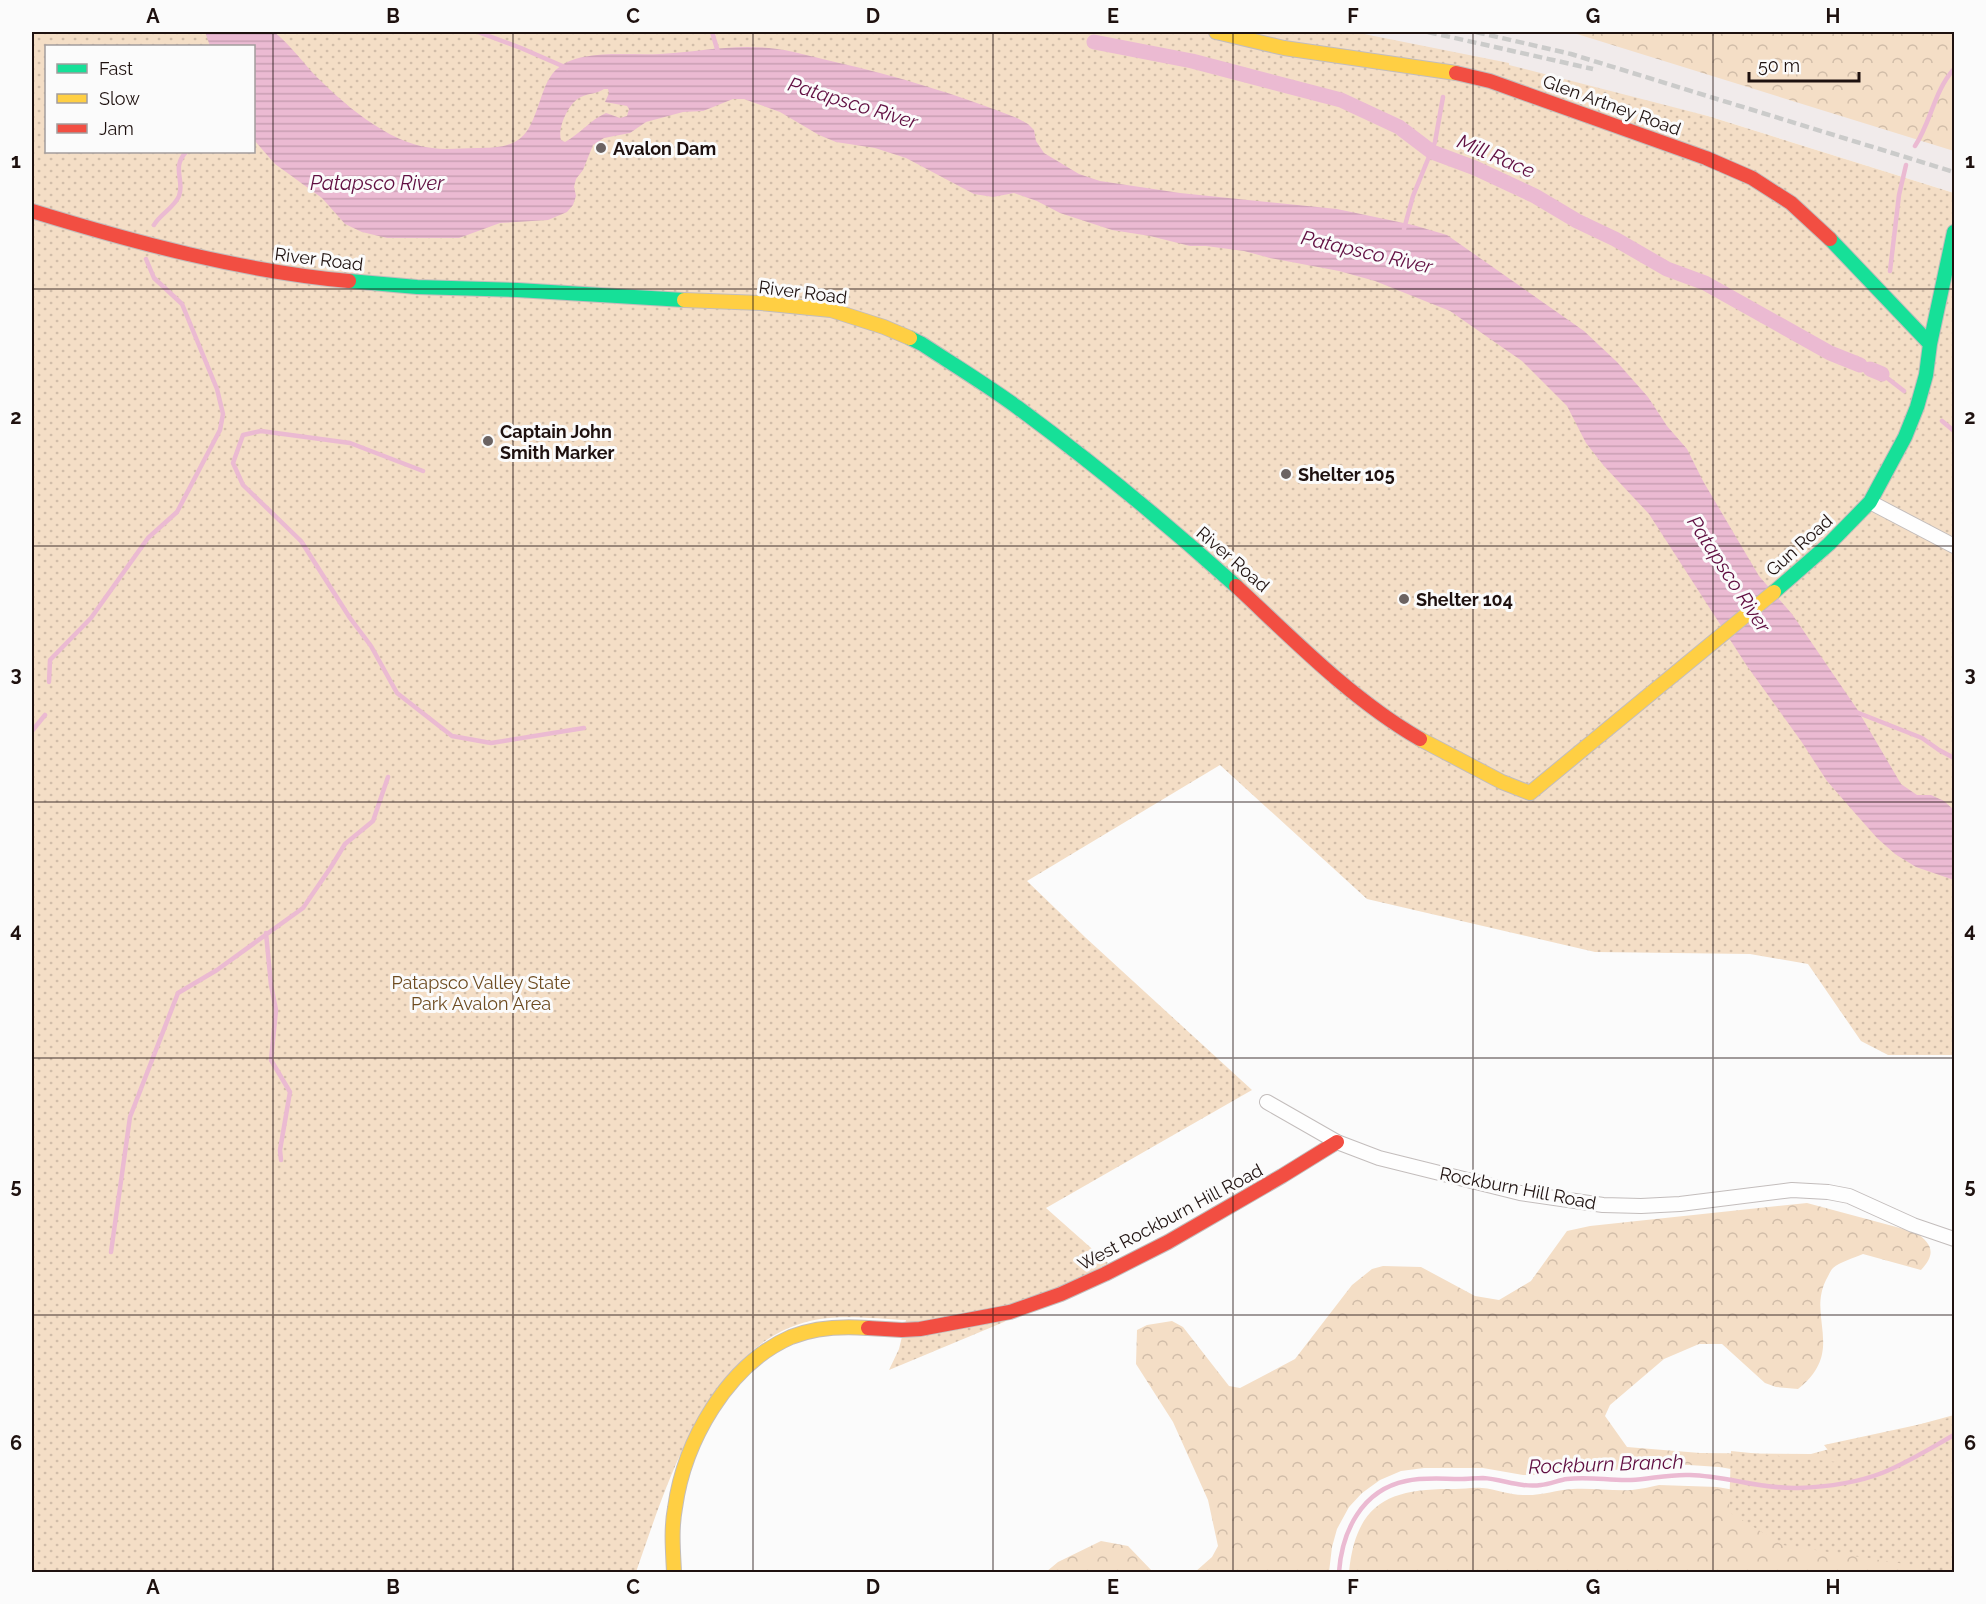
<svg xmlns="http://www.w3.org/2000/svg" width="1986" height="1604" font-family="Raleway,sans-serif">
  <defs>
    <pattern id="forest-crowns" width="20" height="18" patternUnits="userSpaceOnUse" patternTransform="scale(1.5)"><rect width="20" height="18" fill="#f4dec6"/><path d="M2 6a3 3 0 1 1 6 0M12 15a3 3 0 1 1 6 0" fill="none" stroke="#d1bda9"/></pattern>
    <pattern id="park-dots" width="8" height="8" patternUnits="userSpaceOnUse" patternTransform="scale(1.5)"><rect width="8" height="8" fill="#f4dec6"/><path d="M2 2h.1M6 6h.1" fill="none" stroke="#d1bda9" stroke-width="1.8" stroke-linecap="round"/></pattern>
    <pattern id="water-rules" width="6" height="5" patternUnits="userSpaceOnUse" patternTransform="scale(1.5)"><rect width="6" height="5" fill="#ebbad2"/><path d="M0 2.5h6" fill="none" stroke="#c99fb3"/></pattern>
  </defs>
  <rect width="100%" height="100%" fill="#fbfbfb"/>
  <path fill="#f1ebeb" d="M1354,32H1622L1954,120V193L1708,116Z"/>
  <path fill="url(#forest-crowns)" d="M1565,32H1954V151L1577,34Z
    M1807,1203L1915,1232C1933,1244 1936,1254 1921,1270L1863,1254C1854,1258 1840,1262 1833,1268C1830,1271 1828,1277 1826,1280C1807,1318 1846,1351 1798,1389L1776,1387L1765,1383L1722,1344H1699L1664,1359L1610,1405L1605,1416L1627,1447L1700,1453L1811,1454L1954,1415V1424L1908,1449L1773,1476L1719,1467L1689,1465H1658L1631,1470L1566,1469L1540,1475H1523L1483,1468H1424L1401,1471L1380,1480L1362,1493L1349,1507L1337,1529L1332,1547L1329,1572H1195L1212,1557L1218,1546L1208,1500L1173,1422L1136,1364L1137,1330L1147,1325L1172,1321L1183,1327L1229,1386L1240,1388L1295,1359L1352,1285L1372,1269L1383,1266L1421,1267L1475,1296L1499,1300L1531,1281L1567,1231L1590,1226Z
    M1659,1485L1717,1487L1770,1496L1954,1572H1349C1356,1502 1390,1488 1455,1489C1464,1489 1473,1487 1482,1488C1496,1489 1509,1495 1523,1495C1540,1496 1556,1490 1573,1489C1592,1488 1613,1491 1632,1490C1641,1489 1650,1487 1659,1485Z
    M1101,1541L1128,1546L1153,1572H1046L1058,1562Z"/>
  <path fill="url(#park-dots)" fill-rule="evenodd" d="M32,32H1354L1509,63V65L1708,116L1954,193V1055H1888L1861,1041L1808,964L1750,954L1595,952L1367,899L1220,765L1027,881L1086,938L1252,1090L1046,1208L1108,1263L1004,1322L889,1370L899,1349L906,1320C880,1319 845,1315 820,1319C710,1336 667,1484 636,1572H32ZM46,46H254V152H46Z
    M1954,1417V1572H1930L1925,1565L1918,1566L1783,1545L1729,1512L1731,1451L1837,1462L1824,1445Z"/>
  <path fill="url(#water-rules)" fill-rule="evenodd" d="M205,32H274C288,43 299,57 311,71C341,102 387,143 432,148C446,150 462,148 477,148C500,148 520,147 531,124C546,94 542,65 583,57C608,52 634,55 660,54C696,52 732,44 769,48C791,50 813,57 835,62C898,76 958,95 1017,118L1028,124L1034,130L1036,141L1044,153L1079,174L1100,181L1180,193L1337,209L1413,225L1447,235L1584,331L1617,362L1648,397L1667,426L1687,449L1703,481L1759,576L1792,614L1857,709L1901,784L1917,795H1931L1944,801L1954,810V880L1916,867L1895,854L1877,838L1854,812L1827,781L1801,741L1747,666L1649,514L1604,466L1586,443L1567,406L1522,361L1450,311L1375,281L1339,271L1270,258L1244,251L1206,246H1190L1150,236L1112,230L1060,213L1037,201L1014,193L993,197L974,194L906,158L875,148L836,142L819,135L780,112L744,99H733L703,111L683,112L646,122L630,133L604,138L593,145L583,170L576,179L574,187L576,196L573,205L567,212L548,220L500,223L459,238H387L362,232L345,224L322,198L275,164L254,140V46H210ZM604,89H608L609,93L605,102L627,106L629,109L627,116L620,118L606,113C590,120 580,134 565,142L561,140C557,128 569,102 581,97C589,93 597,94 604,89Z"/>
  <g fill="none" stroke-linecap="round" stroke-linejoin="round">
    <path stroke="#ebbad2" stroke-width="4.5" d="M478,32L521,48L567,68
      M712,32L718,52
      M1915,146C1931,122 1934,91 1954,69
      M154,225C160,214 174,208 179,196C185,181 171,168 186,152
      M1404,229L1413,196L1435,142L1443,97
      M1890,271L1899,195L1906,165
      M1882,374L1904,391
      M1942,421L1954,431
      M423,471L350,443L261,431L243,435L233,463L243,485L301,541L350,618L371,646L397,693L452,736L491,743L584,728
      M49,682L50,660L91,618L148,538L177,512L220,430L223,414L217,389L182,304L154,278L146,259
      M1856,712L1922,738L1939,750L1954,758
      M32,731L45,715
      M266,933L271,985L276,1010L271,1060L290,1092L280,1150L281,1160
      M111,1252L130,1117L178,993L217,970L303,908L331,867L345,844L373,821L388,777
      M1339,1572C1342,1531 1362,1490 1406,1481C1424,1477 1442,1479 1460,1479C1468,1479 1475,1478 1483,1478C1502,1479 1521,1488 1541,1485C1550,1484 1559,1480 1567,1479C1589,1476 1610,1481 1631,1480C1651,1479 1669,1474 1690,1475C1726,1476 1761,1489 1798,1488C1826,1487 1856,1483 1882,1473C1907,1463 1931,1448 1954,1435"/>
    <path stroke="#ebbad2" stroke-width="15" d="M1094,42L1192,61L1341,100L1399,127L1432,152L1475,168L1535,196L1577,221L1615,239L1667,269L1705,283L1830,353L1860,365
      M1870,369L1882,374"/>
    <defs>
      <path id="street" d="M1870,502L1954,546
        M1267,1102L1337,1142L1379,1158L1520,1193L1603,1205L1641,1206L1680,1204L1792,1190L1828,1192L1849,1196L1913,1225L1954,1239"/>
      <path id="fast" d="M1830,239L1930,344
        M349,281L417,287L517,290L684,300
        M910,338L922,344C954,365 987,385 1017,407C1093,463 1166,523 1236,586
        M1774,592L1829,544L1870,502L1905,437L1917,407L1926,375L1930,344L1954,232"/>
      <path id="slow" d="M1216,32L1284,48L1456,73
        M684,300L761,303L831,310L884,327L910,338
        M1420,739L1502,782L1530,793L1774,592
        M674,1572C673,1551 671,1529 675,1508C684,1442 727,1365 791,1337C816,1327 842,1326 868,1328"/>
      <path id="jam" d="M1456,73L1490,81L1706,158L1752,178L1791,203L1830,239
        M32,211C136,243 241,271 349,281
        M1236,586C1294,640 1351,699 1420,739
        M868,1328L902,1330L920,1329L1010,1312L1061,1294L1105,1274L1168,1242L1282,1176L1337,1142"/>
    </defs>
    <use href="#street" stroke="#c3bdbc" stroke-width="16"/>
    <use href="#fast" stroke="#c3bdbc" stroke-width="16"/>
    <use href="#slow" stroke="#c3bdbc" stroke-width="16"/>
    <use href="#jam" stroke="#c3bdbc" stroke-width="16"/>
    <use href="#street" stroke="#fefefe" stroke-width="14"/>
    <use href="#fast" stroke="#16e098" stroke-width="14"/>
    <use href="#slow" stroke="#ffcf43" stroke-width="14"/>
    <use href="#jam" stroke="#f24e42" stroke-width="14"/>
    <path stroke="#cbcbca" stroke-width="4.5" stroke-dasharray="9 4.5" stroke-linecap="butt" d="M1428,32L1593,69
      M1476,32L1571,54L1954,172"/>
  </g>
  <path fill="none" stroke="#1e110f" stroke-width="1.5" stroke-opacity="0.55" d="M273,32V1572M513,32V1572M753,32V1572M993,32V1572M1233,32V1572M1473,32V1572M1713,32V1572M32,289H1954M32,546H1954M32,802H1954M32,1058H1954M32,1315H1954"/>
  <g fill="#6b6362" stroke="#fbfbfb" stroke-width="2">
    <circle cx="601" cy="148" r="6"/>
    <circle cx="488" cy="441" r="6"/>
    <circle cx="1286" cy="474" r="6"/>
    <circle cx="1404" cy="599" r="6"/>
  </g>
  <g text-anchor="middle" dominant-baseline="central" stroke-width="6" stroke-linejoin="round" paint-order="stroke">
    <g font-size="18" fill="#1e110f" stroke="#fbfbfb">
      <text transform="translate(1612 105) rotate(20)">Glen Artney Road</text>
      <text transform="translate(319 259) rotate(7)">River Road</text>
      <text transform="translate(803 292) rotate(7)">River Road</text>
      <text transform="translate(1799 545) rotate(-42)">Gun Road</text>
      <text transform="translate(1233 559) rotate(41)">River Road</text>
      <text transform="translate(1518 1188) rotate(11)">Rockburn Hill Road</text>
      <text transform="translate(1170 1217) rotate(-28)">West Rockburn Hill Road</text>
    </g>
    <g font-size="18" font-weight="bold" fill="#1e110f" stroke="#fbfbfb" text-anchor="start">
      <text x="613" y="148">Avalon Dam</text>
      <text x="500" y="431">Captain John<tspan x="500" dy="21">Smith Marker</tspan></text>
      <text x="1298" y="474">Shelter 105</text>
      <text x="1416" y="599">Shelter 104</text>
    </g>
    <g font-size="18" fill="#6d4b20" stroke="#fbfbfb">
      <text x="481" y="982">Patapsco Valley State<tspan x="481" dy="21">Park Avalon Area</tspan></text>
    </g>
    <g font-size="20" font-style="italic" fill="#600e41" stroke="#fbfbfb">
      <text transform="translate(853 103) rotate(17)">Patapsco River</text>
      <text transform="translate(1496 156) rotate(23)">Mill Race</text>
      <text x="377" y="183">Patapsco River</text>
      <text transform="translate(1367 252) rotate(13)">Patapsco River</text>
      <text transform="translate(1729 574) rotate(57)">Patapsco River</text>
      <text transform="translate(1606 1464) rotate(-2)">Rockburn Branch</text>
    </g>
  </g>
  <rect width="1986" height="1604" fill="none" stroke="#fbfbfb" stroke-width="66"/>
  <rect x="45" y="45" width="210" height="108" fill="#fbfbfb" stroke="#a39d9d" stroke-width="1.5"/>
  <rect x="57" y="64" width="30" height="9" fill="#16e098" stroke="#a39d9d" stroke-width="1.5"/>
  <text x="99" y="75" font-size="18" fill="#1e110f">Fast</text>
  <rect x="57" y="94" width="30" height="9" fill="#ffcf43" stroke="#a39d9d" stroke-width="1.5"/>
  <text x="99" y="105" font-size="18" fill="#1e110f">Slow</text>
  <rect x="57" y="124" width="30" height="9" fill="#f24e42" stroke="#a39d9d" stroke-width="1.5"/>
  <text x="99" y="135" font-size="18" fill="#1e110f">Jam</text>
  <path d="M1749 72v9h110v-9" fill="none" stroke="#1e110f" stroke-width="3"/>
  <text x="1758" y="72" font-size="18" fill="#1e110f" stroke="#fbfbfb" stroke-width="4.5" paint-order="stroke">50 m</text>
  <rect x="33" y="33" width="1920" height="1538" fill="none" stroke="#1e110f" stroke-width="2"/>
  <g font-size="20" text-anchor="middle" font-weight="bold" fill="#1e110f">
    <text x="153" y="23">A</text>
    <text x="393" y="23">B</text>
    <text x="633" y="23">C</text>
    <text x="873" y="23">D</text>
    <text x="1113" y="23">E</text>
    <text x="1353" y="23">F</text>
    <text x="1593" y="23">G</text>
    <text x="1833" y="23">H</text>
    <text x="16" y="168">1</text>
    <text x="1970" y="168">1</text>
    <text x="16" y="424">2</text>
    <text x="1970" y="424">2</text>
    <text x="16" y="681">3</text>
    <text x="1970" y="681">3</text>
    <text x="16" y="937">4</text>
    <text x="1970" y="937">4</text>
    <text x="16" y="1193">5</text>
    <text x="1970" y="1193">5</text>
    <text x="16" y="1450">6</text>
    <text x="1970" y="1450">6</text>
    <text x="153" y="1594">A</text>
    <text x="393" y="1594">B</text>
    <text x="633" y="1594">C</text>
    <text x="873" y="1594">D</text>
    <text x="1113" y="1594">E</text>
    <text x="1353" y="1594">F</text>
    <text x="1593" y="1594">G</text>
    <text x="1833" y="1594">H</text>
  </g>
</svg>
